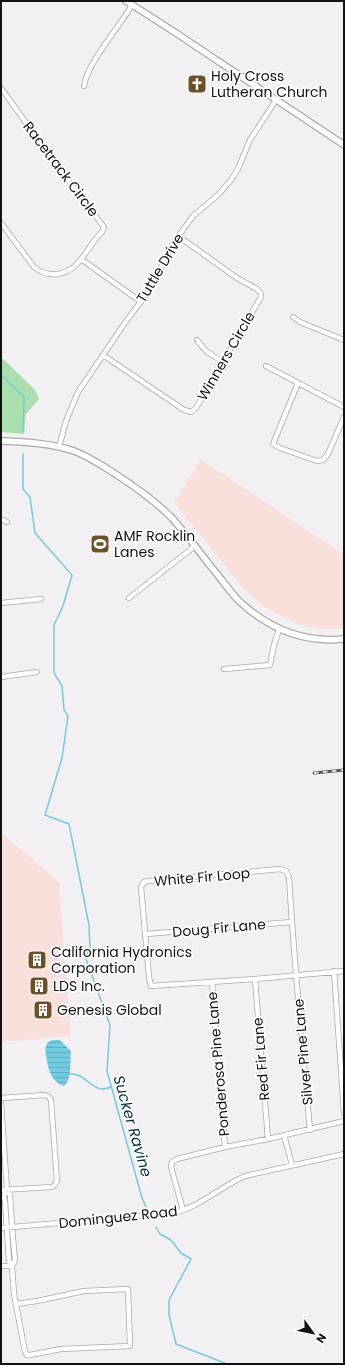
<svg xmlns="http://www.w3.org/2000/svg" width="345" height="1365" font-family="Poppins,sans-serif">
  <defs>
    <pattern id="water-rules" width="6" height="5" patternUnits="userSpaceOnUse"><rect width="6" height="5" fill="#71cce0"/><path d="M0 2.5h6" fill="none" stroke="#61aebf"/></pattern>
  </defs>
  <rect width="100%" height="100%" fill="#f2f0f2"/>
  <path fill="#fae0db" d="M201,460L344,554V629H324L309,627L292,622L264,607L243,588L174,502Z
    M1,833L59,882L71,1036L1,1042Z"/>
  <path fill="#a9dfad" d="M1,357L35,390L39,399L26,414L24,434L1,432Z"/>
  <path fill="url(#water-rules)" d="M54,1040H60L71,1051C70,1060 72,1080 64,1086C52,1082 49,1072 47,1061C46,1052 42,1042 54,1040Z"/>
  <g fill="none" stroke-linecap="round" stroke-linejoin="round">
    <path stroke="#71cce0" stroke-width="1.5" d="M1,375L24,397L23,431
      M23,454V489L30,497L35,533L72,575L63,606L54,625V673L62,686L64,710L68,716L62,758L45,815L69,824L89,925L90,949L85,956L110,1025L107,1071L142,1198L146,1207
      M69,1074C86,1073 89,1088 102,1089C105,1089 108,1088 111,1087
      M156,1227L160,1234L171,1240L181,1253L191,1259L169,1300V1315L176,1344L227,1364"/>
    <defs>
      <path id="minor" d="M84,86C88,61 119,28 132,5
        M1,88L57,166L104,227L102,232C87,246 80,272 57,274C48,275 40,272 34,267L1,223
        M81,259L141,302
        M293,317L300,322L344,340
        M197,340L206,351L223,362
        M103,355L184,410L191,412L196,408L261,297V294L257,289L237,278L178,236
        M266,366L344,407
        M298,383L273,444L280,448L317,461L323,460L328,454L344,417
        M59,447L66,421L78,392L122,327L150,289L172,245L193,216L218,195L231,180L238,169L250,140L276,100
        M1,519L7,522
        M129,598L195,546
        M1,603L41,599
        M224,669L270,665L274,645L279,629
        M1,677L37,672
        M146,934L292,922
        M334,971L344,1113
        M255,979L268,1139
        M212,982L225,1147
        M1,1098L45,1095L49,1097L51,1100L57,1181L55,1185L52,1187L1,1190
        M1,1103L7,1190L10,1195L12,1227L15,1261L12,1266L14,1294L25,1352L27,1355H30L61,1349L130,1346L128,1289L84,1291L37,1301L16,1304
        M310,1130C302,1045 294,961 289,877L286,871L280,869L149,881L144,882L141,887L149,977L151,986L255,979L344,971
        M284,1135L292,1165
        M7,1190L4,1195L5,1202L9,1261L12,1266
        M183,1210L171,1167L172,1162L177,1159L225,1147L268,1139L344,1121
        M1,1228L174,1213C201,1206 220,1187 245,1176L344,1154
        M1,1266H12"/>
      <path id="tertiary" d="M126,1L173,31L344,145
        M1,441C25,442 51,443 74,451C88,456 101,465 114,473C135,487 154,500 172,518C186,534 199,551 212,568C221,578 229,591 239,601C269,629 303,643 344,639"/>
    </defs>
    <use href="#minor" stroke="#aba8ab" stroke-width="6"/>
    <use href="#tertiary" stroke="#aba8ab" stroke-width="8"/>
    <use href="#minor" stroke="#fff" stroke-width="4.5"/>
    <use href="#tertiary" stroke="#fff" stroke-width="5.5"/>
    <defs>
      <path id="rail" d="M314,773L344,770"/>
    </defs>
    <use href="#rail" stroke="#5a595a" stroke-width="3"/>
    <use href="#rail" stroke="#fff" stroke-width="1.5" stroke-dasharray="4.5" stroke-linecap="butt"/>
  </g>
  <defs>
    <symbol id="church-square" viewBox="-11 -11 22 22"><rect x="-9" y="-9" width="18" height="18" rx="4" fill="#6e5024" stroke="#fff"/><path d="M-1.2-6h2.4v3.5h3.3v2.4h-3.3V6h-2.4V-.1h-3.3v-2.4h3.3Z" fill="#fff"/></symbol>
    <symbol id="stadium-square" viewBox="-11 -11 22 22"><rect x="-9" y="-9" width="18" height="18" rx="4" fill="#6e5024" stroke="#fff"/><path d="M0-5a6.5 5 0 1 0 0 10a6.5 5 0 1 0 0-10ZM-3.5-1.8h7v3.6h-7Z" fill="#fff"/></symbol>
    <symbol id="building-square" viewBox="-11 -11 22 22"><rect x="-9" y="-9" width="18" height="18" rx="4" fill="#6e5024" stroke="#fff"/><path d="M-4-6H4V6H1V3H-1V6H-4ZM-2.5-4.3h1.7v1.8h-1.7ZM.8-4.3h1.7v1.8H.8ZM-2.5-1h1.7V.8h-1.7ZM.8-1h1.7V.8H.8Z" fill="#fff"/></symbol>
  </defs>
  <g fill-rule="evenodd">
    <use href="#church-square" x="186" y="73" width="22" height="22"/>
    <use href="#stadium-square" x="89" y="533" width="22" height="22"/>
    <use href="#building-square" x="26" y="949" width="22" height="22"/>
    <use href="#building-square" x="28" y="975" width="22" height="22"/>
    <use href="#building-square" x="32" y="999" width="22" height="22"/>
  </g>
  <g text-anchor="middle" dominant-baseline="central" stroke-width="3.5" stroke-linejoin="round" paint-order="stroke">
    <g font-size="14" fill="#121212" stroke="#fff" text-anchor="start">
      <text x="211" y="76">Holy Cross<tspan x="211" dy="16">Lutheran Church</tspan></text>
      <text x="114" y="536">AMF Rocklin<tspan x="114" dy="16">Lanes</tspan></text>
      <text x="51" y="952">California Hydronics<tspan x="51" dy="16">Corporation</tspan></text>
      <text x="53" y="986">LDS Inc.</text>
      <text x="57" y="1010">Genesis Global</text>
    </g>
    <g font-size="14" fill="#121212" stroke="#fff">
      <text transform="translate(61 169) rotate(53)">Racetrack Circle</text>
      <text transform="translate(160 268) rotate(-59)">Tuttle Drive</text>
      <text transform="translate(226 356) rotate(-60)">Winners Circle</text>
      <text transform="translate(202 877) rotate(-5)">White Fir Loop</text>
      <text transform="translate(219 928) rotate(-5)">Doug Fir Lane</text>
      <text transform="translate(303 1052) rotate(-95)">Silver Pine Lane</text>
      <text transform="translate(261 1059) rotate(-95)">Red Fir Lane</text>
      <text transform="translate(218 1064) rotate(-95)">Ponderosa Pine Lane</text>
      <text transform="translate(118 1217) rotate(-6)">Dominguez Road</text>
    </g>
    <g font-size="15" font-style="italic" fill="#023038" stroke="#fff">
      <text transform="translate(133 1126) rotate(74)">Sucker Ravine</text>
    </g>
  </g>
  <rect width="345" height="1365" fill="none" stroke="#121212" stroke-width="4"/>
  <g transform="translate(313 1333) rotate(123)" stroke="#ffffff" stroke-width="3" paint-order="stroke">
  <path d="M0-3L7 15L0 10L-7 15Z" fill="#121212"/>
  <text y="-6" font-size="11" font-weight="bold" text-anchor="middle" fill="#121212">N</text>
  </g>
</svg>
